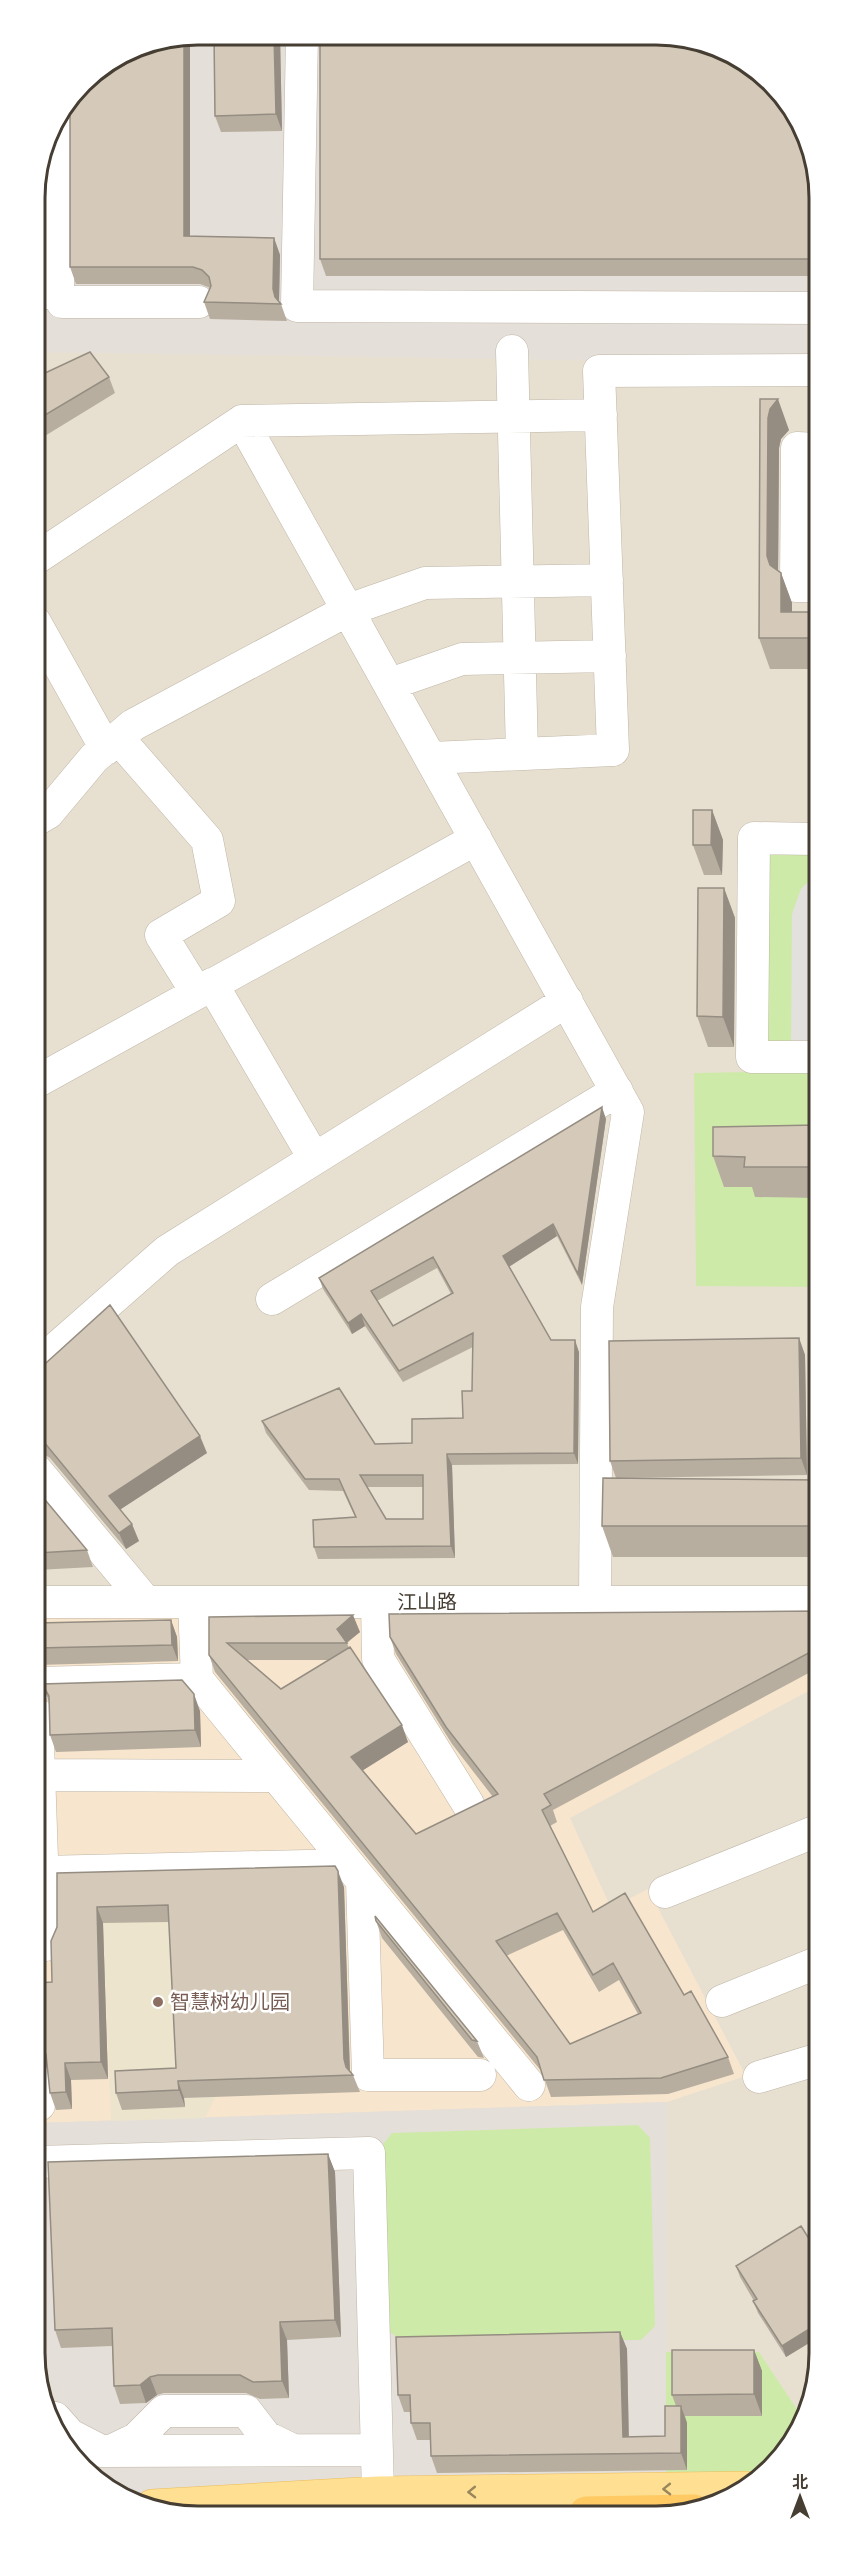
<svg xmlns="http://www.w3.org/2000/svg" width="854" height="2551" font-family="Roboto,'Noto Sans SC',sans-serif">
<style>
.residential{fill:#e7e0d1}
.commercial{fill:#f7e5cd}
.industrial{fill:#e5dfd9}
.education{fill:#ede4cd}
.green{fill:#ceeaa9}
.parking{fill:#e3e1dd}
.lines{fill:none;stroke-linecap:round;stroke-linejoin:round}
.minor-casing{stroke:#bfb6a6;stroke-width:33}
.major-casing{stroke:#ebbe5a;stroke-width:34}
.highway-casing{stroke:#e79f2a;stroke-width:34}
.minor{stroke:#fff;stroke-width:32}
.major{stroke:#ffdf91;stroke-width:33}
.highway{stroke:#ffc963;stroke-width:33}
.wall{fill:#b7ae9f;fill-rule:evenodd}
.shaded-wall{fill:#958d82}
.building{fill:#d5cab9;stroke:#958d82;stroke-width:1.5;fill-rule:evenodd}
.oneway{stroke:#99865d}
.education-dot{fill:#8d6e63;stroke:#fff;stroke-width:2}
.labels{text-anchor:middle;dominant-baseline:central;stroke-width:5;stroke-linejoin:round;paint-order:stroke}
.street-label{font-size:20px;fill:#463e33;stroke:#fff}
.education-label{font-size:20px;fill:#785e54;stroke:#fff;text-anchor:start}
.rim{fill:none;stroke:#463e33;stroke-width:3}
</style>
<rect width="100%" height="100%" fill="#f3eee4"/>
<path class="residential" d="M198,35L816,166L819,2364L807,2416L779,2461L738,2495L688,2513H166L82,2468L38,2385L35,187L136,47Z"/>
<path class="commercial" d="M37,1617L818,1621V1686L570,1818L611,1908L648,1889L746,2076L667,2102L37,2123Z"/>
<path class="industrial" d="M198,35L688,38L816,166L817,364L35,352V187L51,125L90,75L136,47Z
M667,2102L666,2480L138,2498L82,2468L38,2385L37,2123Z"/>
<path class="education" d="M210,1921L215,2097L205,2118L111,2121L103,1923Z"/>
<path class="green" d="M754,838L817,839L818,1057H752Z
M818,1071V1287L696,1286L694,1073Z
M638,2125L650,2138L655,2326L641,2340L403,2341L387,2330L381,2147L392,2133Z
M666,2352H759L804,2420L779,2461L759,2477L666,2480Z"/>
<path class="parking" d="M817,872L818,1057H791L792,914L801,889Z"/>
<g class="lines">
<g class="minor-casing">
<path id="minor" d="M302,35L297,306L817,308
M35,293H58V116
M58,293L62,302H199
M512,351L522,754
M242,421L601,415
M817,449L797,448L796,586H817
M35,559L242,421L628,1112L597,1307L595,1602
M35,622L106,749
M390,684L462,659L610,656
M118,738L207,840L219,901L161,935L197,993
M431,758L613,750L599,371L817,370
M36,820L48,813L94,758L133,725L348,610L425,583L607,580
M817,839L754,838L752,1057H818
M212,984L314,1158
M36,1082L476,839
M272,1299L617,1091
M36,1366L167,1251L567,1001
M36,1470L146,1602
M37,1602H818
M194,1602L197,1679
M377,1602L378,1659L468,1804
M37,1683L197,1679L529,2085
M37,1714L45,1945H37
M39,1775L276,1776
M42,1872L349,1865
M362,1881L368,2075H480
M665,1892L819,1830
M722,2001L819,1962
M759,2077L819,2059
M37,2081L39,2105
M37,2162L369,2153L378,2493
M55,2418L70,2435L101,2451L377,2450
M111,2451L136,2439L164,2411H246L266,2437L293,2450"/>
</g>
<g class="major-casing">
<path id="major" d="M152,2506L378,2493L746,2488"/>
</g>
<g class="highway-casing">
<path id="highway" d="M586,2513L694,2511"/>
</g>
<use href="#minor" class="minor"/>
<use href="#major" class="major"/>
<use href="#highway" class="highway"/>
</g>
<path class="wall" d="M214,35H280L282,131L221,132L215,116Z
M190,36V236L274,238L280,255L279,302L281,304L287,321L210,319L204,302L210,288L208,287L200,284H76L70,267Z
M816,166L817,276H326L320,259Z
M36,183L40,195V232H35V187Z
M35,374L109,377L115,393L35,442Z
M760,399L789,430L781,439L779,448L778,571L781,573L792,603V612L817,635V669H770L759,638Z
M817,481V551L810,533Z
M712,810L723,840L722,875H704L693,845Z
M724,888L735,918L734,1047H708L697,1016Z
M606,1119L582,1285L557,1236L509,1267L551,1340L579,1352L578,1464L452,1465L455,1558L318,1559L314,1547L355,1517L343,1491L309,1490L266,1433L262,1421L375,1444L412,1443L463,1418L472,1391L473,1347L403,1382L365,1326L352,1334L323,1289L319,1278ZM437,1268L451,1294L393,1326L377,1301ZM367,1487H423V1519H386Z
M818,1125V1198L755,1197L752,1187H724L713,1156Z
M799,1338L805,1355L807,1475L617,1478L818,1480V1557H613L602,1526L616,1478L610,1461Z
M36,1372L207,1453L120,1509L139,1541L126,1549L50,1458L42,1453H36Z
M36,1489L87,1550L93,1567L37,1570Z
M818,1611V1668L553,1810L557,1822L550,1826L593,1912L684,1995L728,2057L734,2074L668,2094L551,2097L542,2072L215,1672L209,1655V1617L360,1632L347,1643L349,1648L408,1742L363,1770L416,1834L493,1797L452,1744L396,1654L390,1637ZM247,1660H328L281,1689ZM563,1930L599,1992L619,1980L638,2014L570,2044L506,1956Z
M171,1620L177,1637L178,1661L37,1665V1623Z
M42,1684L200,1711L201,1747L56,1752L50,1735L49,1702Z
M57,1873L344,1887L350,2071L353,2075L360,2092L184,2098L185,2107L122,2110L116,2093L176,2068L169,1922L103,1923L108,2079L71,2080L72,2109L56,2110L50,2093L47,2067L45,2065L37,2063V1983L52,1982L57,1927Z
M376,1921L477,2041L484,2058L478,2057L382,1938Z
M328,2154L335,2172L341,2337L287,2340L289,2398L260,2399L246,2393H164L157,2395L146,2403L120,2404L114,2386L112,2346L61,2348L55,2330Z
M818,2253H819V2337L786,2357L758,2313L753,2301H754L740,2277L736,2266Z
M620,2332L627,2349L629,2437L665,2436L676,2406L672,2395L754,2350L762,2371V2416H685L687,2423V2470L437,2473L431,2456V2440H417L411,2423V2412H404L398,2395Z"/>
<path class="shaded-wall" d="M274,35H280L282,131L276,114Z
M190,36V253L184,236V37Z
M36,183L40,195V232L35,218V187Z
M274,238L280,255L279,304H277L273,289Z
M778,399L789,430L781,439L779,448L778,586L781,573L792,603V638L781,612L767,556L768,418L770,409Z
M809,612L817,635V661L809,638Z
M712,810L723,840L722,875L711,845Z
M724,888L735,918L734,1047L723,1017Z
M602,1107L606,1119L582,1285L578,1274Z
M811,1157L818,1174V1186L811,1167Z
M553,1224L557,1236L507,1268L503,1256Z
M361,1314L365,1326L352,1334L348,1323Z
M799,1338L805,1355L807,1475L801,1458Z
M575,1340L579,1352L578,1464L574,1453Z
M200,1436L207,1453L115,1513L109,1496Z
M447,1454L452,1465L455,1558L451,1546Z
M132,1524L139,1541L126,1549L119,1533Z
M353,1615L360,1632L346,1643L337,1629Z
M171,1620L177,1637L178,1661L172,1645Z
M194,1694L200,1711L201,1747L195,1730Z
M402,1725L408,1742L357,1774L351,1757Z
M338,1871L344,1887L350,2076L344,2059Z
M97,1907L103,1923L108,2079L101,2062Z
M65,2063L71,2080L72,2109L66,2092Z
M178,2081L184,2098L185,2107L179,2090Z
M328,2154L335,2172L341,2337L335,2320Z
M280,2322L287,2340L289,2398L282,2381Z
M819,2323V2337L786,2357L782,2346Z
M620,2332L627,2349L629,2454L623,2437Z
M754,2350L762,2371V2416L754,2394Z
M150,2377L157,2395L146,2403L140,2385Z
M681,2406L687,2423V2470L681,2453Z"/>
<path class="building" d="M214,35H274L276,114L215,116Z
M320,35L688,38L772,83L816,166L817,259H320Z
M184,37V236L274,238L273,289L275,297L281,304L204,302L211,286L209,277L202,270L193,267H70V101L90,75L136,47Z
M90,352L109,377L35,421V374H43Z
M760,399H778L770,409L768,418L767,556L770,565L781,573V612H809V638H759Z
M811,481H817V533H810Z
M693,810H712L711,845H693Z
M698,888H724L723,1017L697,1016Z
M602,1107L578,1274L553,1224L503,1256L551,1340H575L574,1453L447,1454L451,1546L314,1547L313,1520L356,1517L339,1479H305L262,1421L339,1388L375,1444L412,1443V1419L463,1418L462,1391H472L473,1333L399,1371L361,1314L348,1323L319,1278ZM433,1257L453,1293L393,1326L371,1291ZM360,1475H423V1519H386Z
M818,1125V1157H811V1167H744L745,1157L713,1156V1127Z
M110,1305L200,1436L109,1496L132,1524L119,1533L44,1442L36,1437V1372Z
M799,1338L801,1458L610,1461L609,1341Z
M603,1478L818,1480V1526H602Z
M36,1489L87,1550L37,1553Z
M818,1611V1648L544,1794L551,1805L542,1810L593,1912L625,1893L684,1995L691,1991L728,2057L661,2078L544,2080L537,2057L209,1655V1617L353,1615L337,1629L347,1643H227L281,1689L350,1647L402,1725L351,1757L416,1834L498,1794L446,1727L390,1637L389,1614ZM557,1913L593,1975L613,1963L641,2013L570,2044L496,1941Z
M171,1620L172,1645L37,1648V1623Z
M182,1680L194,1694L195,1730L50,1735L49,1696L42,1684Z
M335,1866L338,1871L344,2059L346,2067L353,2075L178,2081L179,2090L116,2093L115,2071L176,2068L168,1905L97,1907L101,2062L65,2063L66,2092L50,2093L46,2054L39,2048H37V1983L52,1982L51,1941L57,1927V1873Z
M375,1916L477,2041L472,2040L376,1921Z
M328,2154L335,2320L280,2322L282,2381L253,2382L240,2375H158L150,2377L140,2385L114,2386L112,2328L55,2330L48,2162Z
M801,2226L818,2253H819V2323L782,2346L753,2301L757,2299L736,2266Z
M620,2332L623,2437L665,2436V2406H681V2453L431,2456L430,2423H411L410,2395H398L396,2337Z
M672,2350H754V2394L672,2395Z"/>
<defs><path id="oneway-chevron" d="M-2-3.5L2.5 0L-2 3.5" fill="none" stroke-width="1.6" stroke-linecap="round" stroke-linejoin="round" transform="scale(1.5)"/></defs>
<g class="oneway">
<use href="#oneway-chevron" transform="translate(667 2489) rotate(179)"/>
<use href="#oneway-chevron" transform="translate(472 2492) rotate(179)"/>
</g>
<circle class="education-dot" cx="158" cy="2002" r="6"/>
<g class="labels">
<g class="street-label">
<text x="427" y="1602">江山路</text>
</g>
<g class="education-label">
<text x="170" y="2002">智慧树幼儿园</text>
</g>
</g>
<path d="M0 0H854V2551H0ZM198 45H656A153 153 0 0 1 809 198V2353A153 153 0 0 1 656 2506H198A153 153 0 0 1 45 2353V198A153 153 0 0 1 198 45Z" fill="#fff" fill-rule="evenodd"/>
<path class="rim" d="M198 45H656A153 153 0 0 1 809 198V2353A153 153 0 0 1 656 2506H198A153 153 0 0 1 45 2353V198A153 153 0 0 1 198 45Z"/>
<g transform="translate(800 2497)" stroke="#ffffff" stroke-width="4.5" paint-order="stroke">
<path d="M0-4.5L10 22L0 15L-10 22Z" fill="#463e33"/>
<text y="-9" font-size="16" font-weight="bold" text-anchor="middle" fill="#463e33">北</text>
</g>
</svg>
